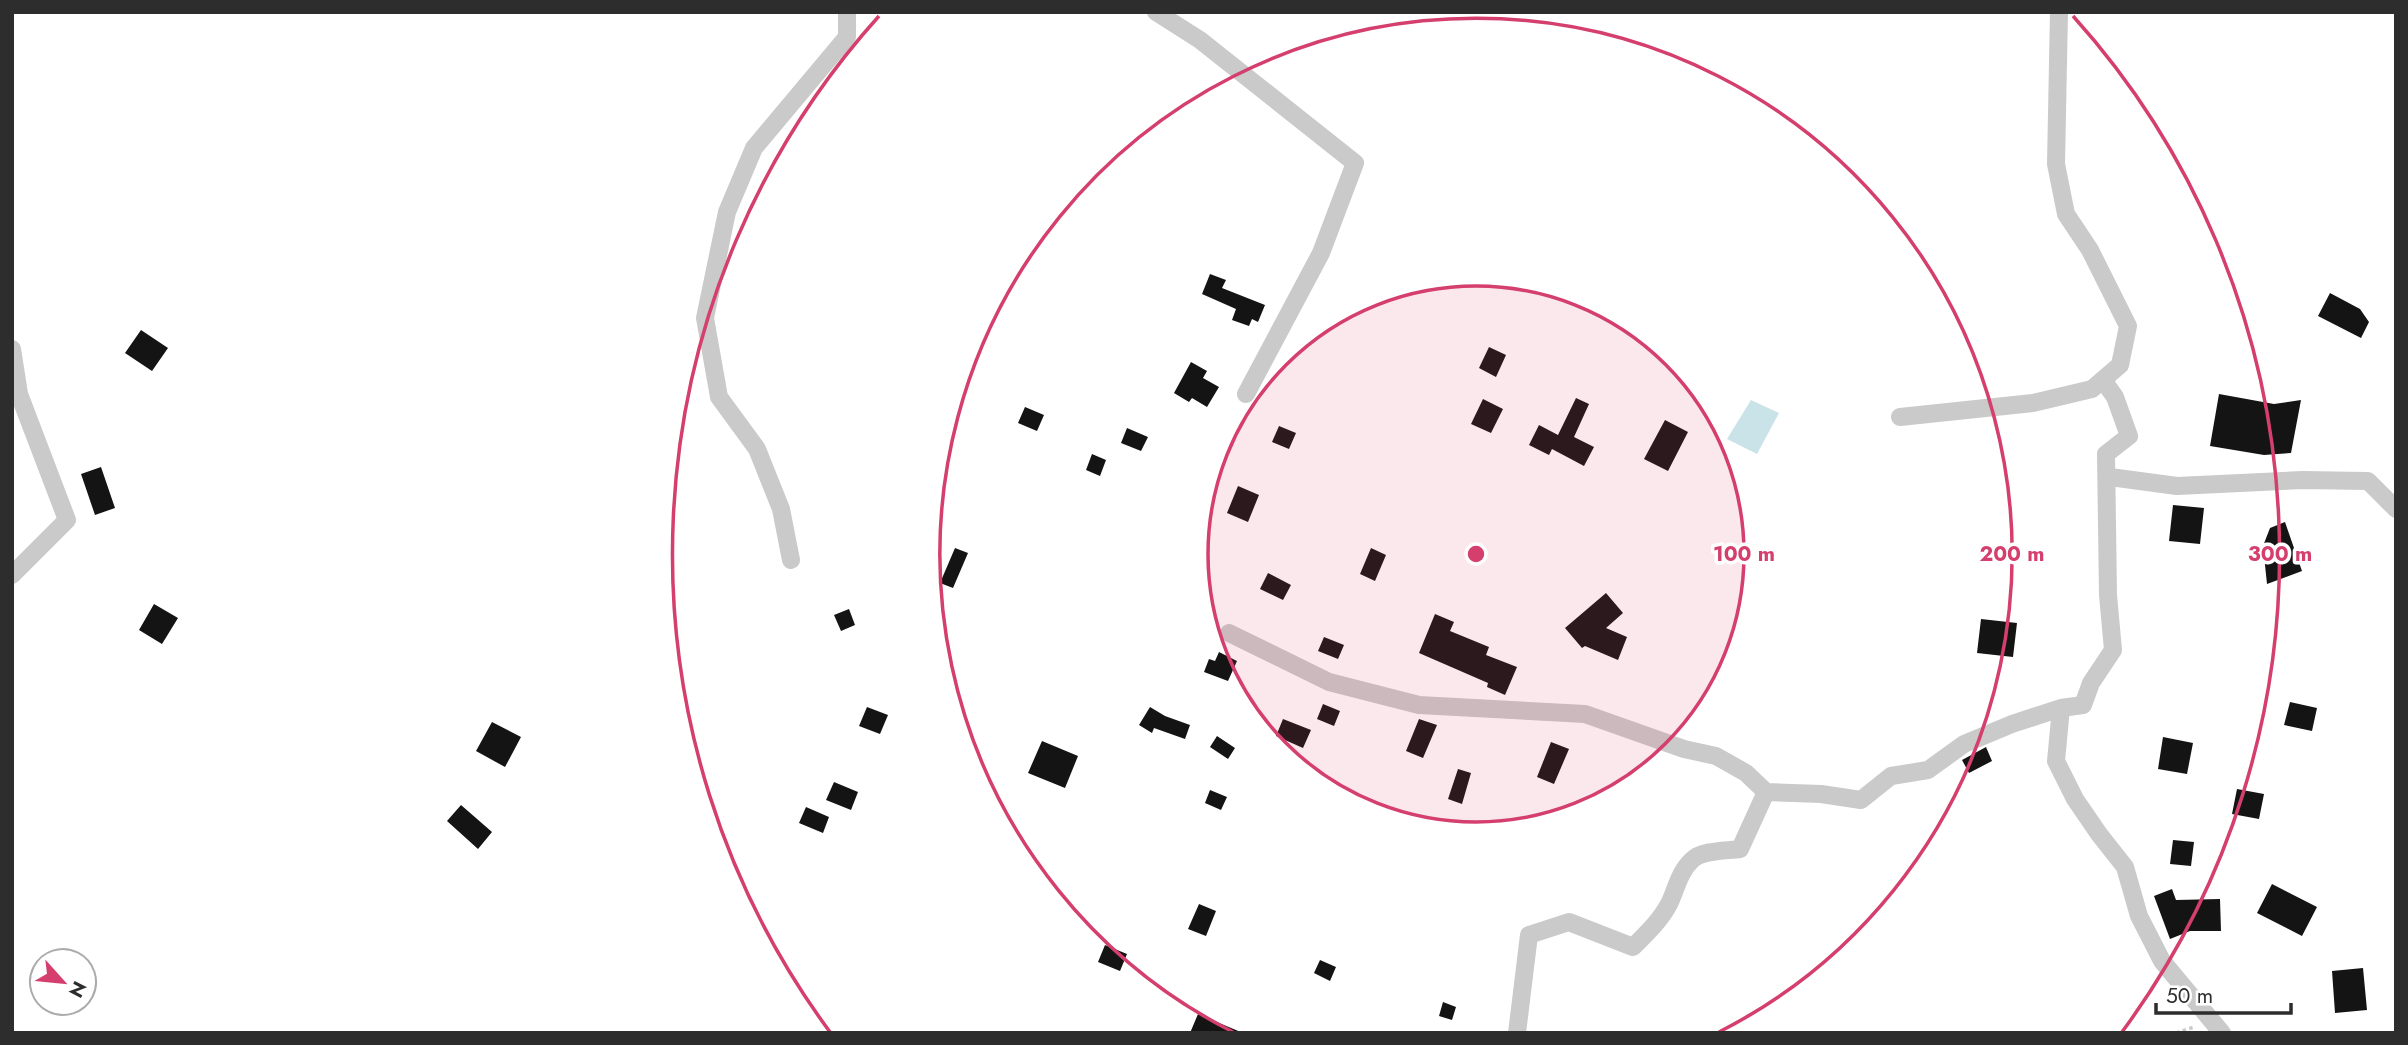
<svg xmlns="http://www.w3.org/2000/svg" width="2408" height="1045" font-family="Jost,sans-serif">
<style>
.water{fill:#cae3e8}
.building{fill:#141414}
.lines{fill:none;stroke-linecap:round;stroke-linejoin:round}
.path{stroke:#cacaca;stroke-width:3.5;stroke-dasharray:3.5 3.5;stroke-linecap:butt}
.minor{stroke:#cacaca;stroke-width:18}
.ring{fill:none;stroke:#d43f6d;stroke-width:3.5}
.centre{fill:#d43f6d;stroke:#fff;stroke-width:3.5}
.ring-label{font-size:21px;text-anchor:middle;font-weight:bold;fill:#d43f6d;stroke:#fff;stroke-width:7;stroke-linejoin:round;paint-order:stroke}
</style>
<rect width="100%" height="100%" fill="#fff"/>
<path class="water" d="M1751,400L1779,413L1757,454L1727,439Z"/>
<path class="building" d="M1210,274L1226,280L1222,288L1265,305L1258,322L1252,319L1249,326L1232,320L1236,309L1202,294Z
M2330,293L2360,309L2369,322L2361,338L2318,316Z
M141,330L168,348L152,371L125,353Z
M1489,347L1506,355L1496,377L1479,368Z
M1191,362L1207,371L1203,378L1219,387L1207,407L1192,398L1189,402L1174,393Z
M2219,394L2274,404L2301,400L2291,453L2264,455L2210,446Z
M1576,398L1589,404L1574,437L1594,447L1584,466L1552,449L1549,455L1529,445L1539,425L1558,435Z
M1483,399L1503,409L1491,433L1471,424Z
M1025,407L1044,415L1037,431L1018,423Z
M1665,420L1688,432L1668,471L1644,459Z
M1279,426L1296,433L1289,449L1272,442Z
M1127,428L1148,437L1141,451L1121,443Z
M1092,454L1106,460L1100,476L1086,470Z
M101,467L115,508L95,515L81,474Z
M1238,486L1259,495L1248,522L1227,513Z
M2173,505L2204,508L2200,544L2169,541Z
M2285,522L2302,571L2267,584L2263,546L2270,528Z
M955,548L968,553L953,588L940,583Z
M1371,548L1386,555L1375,581L1360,574Z
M1268,573L1291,585L1283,600L1260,589Z
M1606,593L1623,613L1606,628L1627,637L1618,660L1585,646L1582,648L1565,628Z
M154,604L178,618L162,644L139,630Z
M849,609L855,625L841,631L834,615Z
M1435,614L1454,622L1450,631L1489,647L1486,655L1517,667L1505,695L1487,687L1488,683L1419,653Z
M1981,619L2017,623L2013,657L1977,653Z
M1324,637L1344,645L1338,659L1318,651Z
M1219,652L1237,661L1228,681L1204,672L1209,659L1215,661Z
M2290,702L2317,708L2312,731L2284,725Z
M1323,704L1340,711L1334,726L1317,719Z
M867,707L888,715L880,734L859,726Z
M1150,707L1165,716L1190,725L1185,739L1154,728L1152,733L1139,725Z
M1283,719L1311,730L1303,748L1276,736Z
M1419,719L1437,725L1423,758L1406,751Z
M492,722L521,737L505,767L476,751Z
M1217,736L1235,748L1228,759L1210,747Z
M2163,737L2193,743L2187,774L2158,769Z
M1042,741L1078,756L1065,788L1028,773Z
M1551,742L1569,749L1554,784L1537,777Z
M1986,747L1992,761L1969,773L1962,760Z
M1458,769L1471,773L1462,804L1448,799Z
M834,782L858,792L851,810L826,800Z
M2237,789L2264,794L2259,819L2232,814Z
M1210,790L1227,797L1221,810L1205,803Z
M461,805L492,832L478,849L447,821Z
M806,807L829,817L823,833L799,823Z
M2173,840L2194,842L2191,866L2170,864Z
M2272,884L2317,907L2302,936L2257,913Z
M2172,889L2176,900L2220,899L2221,931H2190L2170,939L2154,896Z
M1199,904L1216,911L1206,936L1188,929Z
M1105,945L1127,954L1120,971L1098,962Z
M1320,960L1336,967L1330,981L1314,973Z
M2363,968L2367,1010L2335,1013L2332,971Z
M1443,1002L1456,1007L1452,1020L1439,1016Z
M1198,1014L1243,1033H1190Z"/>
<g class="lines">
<path class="path" d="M2176,1033L2194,1027"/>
<path class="minor" d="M1156,12L1200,40L1355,163L1321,253L1246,394
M12,349L19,394L67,520L12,575
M1900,417L2033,403L2092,389L2120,365L2128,326L2090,250L2066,214L2056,164L2059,12
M2110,477L2177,486L2302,480L2368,481L2396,509
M791,560L781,509L757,449L719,397L705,318L727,212L754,148L847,37V12
M1229,633L1329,682L1419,705L1585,714L1684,749L1716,756L1746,773L1766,792L1821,794L1861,800L1891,776L1928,770L1964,744L2012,724L2061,708L2083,705L2091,683L2113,650L2108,595L2106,454L2129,436L2115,397L2103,380
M2061,708L2056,761L2075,799L2099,834L2125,867L2139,916L2162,961L2222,1033
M1517,1033L1529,935L1569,922L1633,947C1646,934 1660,921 1669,904C1676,890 1679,872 1692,860C1702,850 1726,851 1740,849L1766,792"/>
</g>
<circle cx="1476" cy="554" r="268" fill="#d43f6d" fill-opacity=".12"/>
<g class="ring">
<circle cx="1476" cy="554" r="268"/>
<path d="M1233 1032A536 536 0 1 1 1719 1032"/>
<path d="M830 1032A804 804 0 0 1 879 16M2073 16A804 804 0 0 1 2122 1032"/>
</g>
<circle cx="1476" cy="554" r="10" class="centre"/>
<g class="ring-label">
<text x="1744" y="561">100 m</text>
<text x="2012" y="561">200 m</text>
<text x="2280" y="561">300 m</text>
</g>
<rect width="2408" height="1045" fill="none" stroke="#2d2d2d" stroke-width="28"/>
<g transform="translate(63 982) rotate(117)"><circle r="33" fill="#ffffff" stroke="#ababab" stroke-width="2"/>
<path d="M0-5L12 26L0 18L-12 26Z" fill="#d43f6d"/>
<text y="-10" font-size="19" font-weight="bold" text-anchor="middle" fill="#2d2d2d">N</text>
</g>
<path d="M2156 1003v10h135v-10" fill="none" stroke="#2d2d2d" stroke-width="3.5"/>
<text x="2166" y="1003" font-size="21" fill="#2d2d2d" stroke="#ffffff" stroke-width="5" paint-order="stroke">50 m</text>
</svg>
